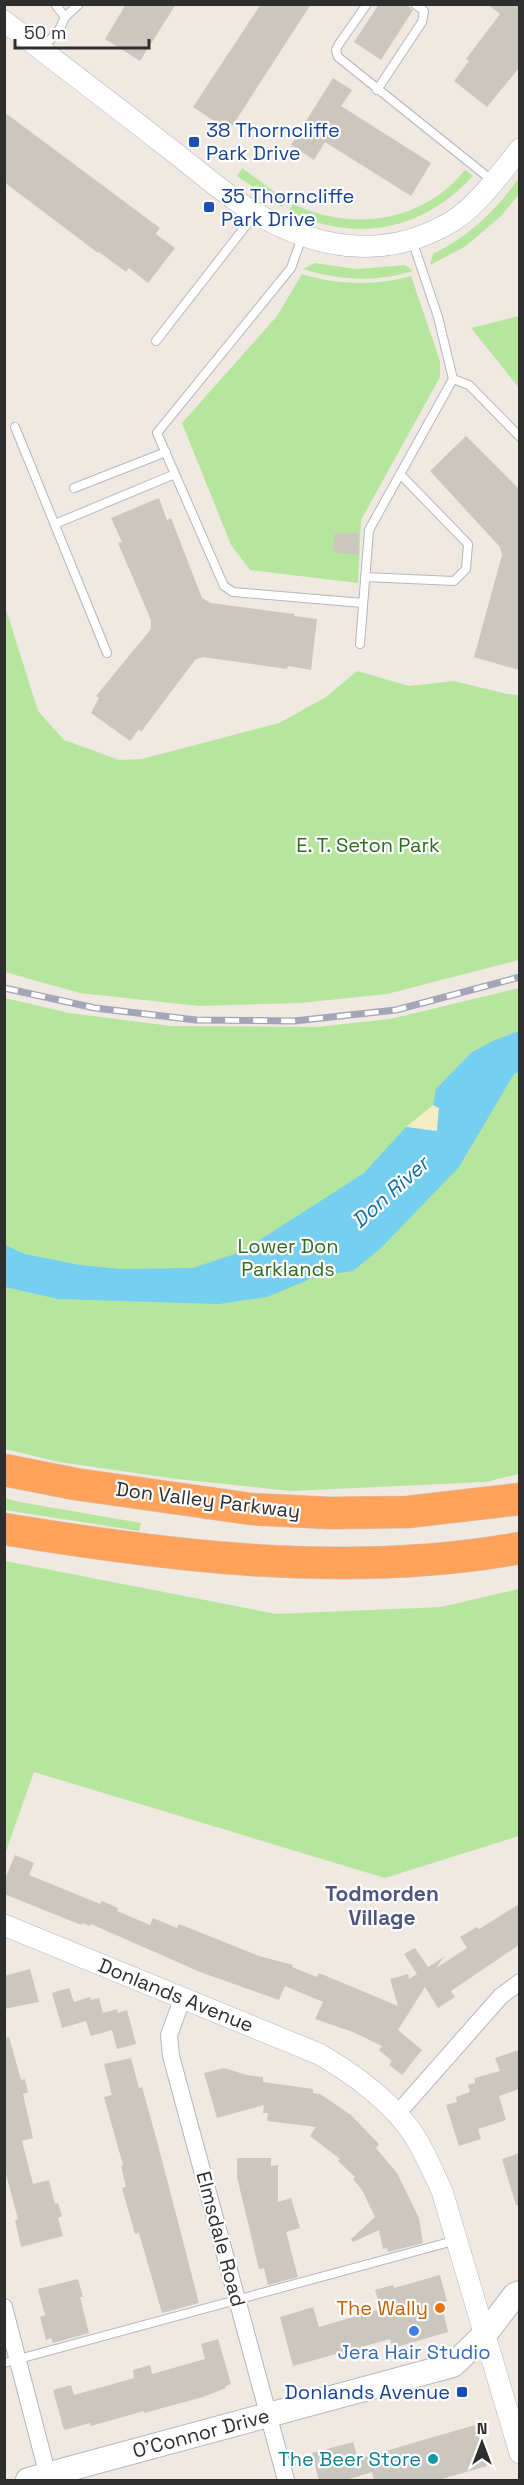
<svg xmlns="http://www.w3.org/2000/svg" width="524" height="2485" font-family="'Space Grotesk',sans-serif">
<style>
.green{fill:#b6e59e}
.sand{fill:#f3ecc5}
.water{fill:#75cff0}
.building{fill:#cbc7bf}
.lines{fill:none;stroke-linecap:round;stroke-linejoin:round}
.service-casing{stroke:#b4b7c1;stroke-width:10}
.minor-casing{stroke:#b4b7c1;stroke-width:18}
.tertiary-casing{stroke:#b4b7c1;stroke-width:22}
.secondary-casing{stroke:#b4b7c1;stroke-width:26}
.motorway-casing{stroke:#c9c9c9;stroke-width:33}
.service{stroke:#fff;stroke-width:8}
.minor{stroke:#fff;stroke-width:16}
.tertiary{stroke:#fff;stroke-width:21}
.secondary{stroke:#fff;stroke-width:24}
.motorway{stroke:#ffa35c;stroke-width:32}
.rail-casing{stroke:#a3a6b8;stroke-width:7}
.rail{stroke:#fff;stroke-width:4.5;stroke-dasharray:14;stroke-linecap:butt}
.transit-dot{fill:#1a4fb4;stroke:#fff;stroke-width:2}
.food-dot{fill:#e8710a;stroke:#fff;stroke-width:2}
.shop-dot{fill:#3f7fe0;stroke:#fff;stroke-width:2}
.culture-dot{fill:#0f9aa8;stroke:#fff;stroke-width:2}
.labels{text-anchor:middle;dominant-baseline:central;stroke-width:4.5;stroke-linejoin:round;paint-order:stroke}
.transit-label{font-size:20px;fill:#164399;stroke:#fff;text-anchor:start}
.park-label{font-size:20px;fill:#2c6e1b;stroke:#fff}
.street-label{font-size:20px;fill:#2e2e2e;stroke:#fff}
.food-label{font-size:20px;fill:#c56008;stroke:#fff;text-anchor:end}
.shop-label{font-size:20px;fill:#366cbe;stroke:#fff}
.culture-label{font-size:20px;fill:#0d838f;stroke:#fff;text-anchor:end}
.water-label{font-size:21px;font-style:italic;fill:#0d6fa3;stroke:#fff}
.neighbourhood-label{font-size:21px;font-weight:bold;fill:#4d5680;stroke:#fff}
</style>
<rect width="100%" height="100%" fill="#efe9e1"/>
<path class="green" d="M242,168L287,201L282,207L237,176Z
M465,170L473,176C422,231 356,244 288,211L293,204C352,232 422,223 465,170Z
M519,178V194L502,215L466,246L430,265L433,254C470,236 496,210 519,178Z
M315,263L357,269L405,265L413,271C378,282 339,281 303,269Z
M302,274C338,285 375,286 411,276L440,361V377L361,520L358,583L250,570L231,545L182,423L277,316Z
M519,316H520L519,388L471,328Z
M5,606L38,711L64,740L119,760L142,759L279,723L326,697L357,671L409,686L454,681L507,694L519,695V960L387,994L300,1003L199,1006L80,993L5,972Z
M519,988V1474L485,1482L291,1491L177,1479L59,1462L5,1449V998L69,1013L171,1026L317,1027L390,1019Z
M5,1498L20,1502L141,1523L139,1531L5,1510Z
M5,1561L276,1614L441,1607L519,1589V1836L385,1878L34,1772L5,1854Z"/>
<path class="sand" d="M433,1105L439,1108L437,1132L406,1127Z"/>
<path class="water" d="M519,1031V1072L514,1074L459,1167L381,1248L353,1271L317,1276L267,1297L219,1304L58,1299L5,1287V1245L25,1254L80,1265L121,1269L193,1268L241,1252L364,1173L406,1127L437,1131L439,1108L433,1105L436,1089L472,1052L493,1041Z"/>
<path class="building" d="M126,4H176L140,61L105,39Z
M261,4H311L229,131L193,107Z
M379,4H405L413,10L381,60L354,42Z
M487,4H519V68L487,107L454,81L469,61L466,59L500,14Z
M333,78L352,90L341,106L431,163L411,196L325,142L314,160L291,145Z
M4,112L160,228L156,234L175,248L148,283L129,268L126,272L99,252L98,253L4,182Z
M466,436L519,489V670L474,657L502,555L500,547L430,471Z
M159,498L167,520L171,518L202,598L211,603L294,614V616L317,619L311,670L288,666L287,669L202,657L195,660L141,732L139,729L130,741L91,713L99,698L96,696L151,629V620L118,543L122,542L111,518Z
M335,533H358L359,555L333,552Z
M15,1855L34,1863L29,1875L100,1904L102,1901L118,1908L117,1911L150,1925L153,1918L177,1928L179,1924L259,1956L293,1965L292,1967L317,1977L319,1973L398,2006L390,1979L408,1974L409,1979L417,1974L404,1954L415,1948L428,1967L444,1957L436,1968L467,1948L460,1937L477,1927L479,1929L519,1904V1945L451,1991L455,1997L438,2008L425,1987L398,2030L422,2050L402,2075L389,2065L392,2061L379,2050L382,2046L353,2032L315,2019L323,2002L285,1986L279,2000L200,1972L91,1924L90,1926L82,1923L81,1925L4,1894V1881Z
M30,1969L39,2002L4,2009V1976Z
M69,1988L74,2002L90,1997L91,2000L99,1998L103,2013L117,2009L118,2013L127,2010L136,2044L117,2049L112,2030L91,2036L86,2021L62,2028L52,1993Z
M9,2037L21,2080L25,2079L28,2092L23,2094L33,2138L22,2141L33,2184L49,2180L55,2204L58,2203L62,2216L58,2218L63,2236L21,2247L15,2220L18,2219L4,2167V2038Z
M519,2050V2089L499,2096L506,2120L478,2129L481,2139L459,2146L446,2105L457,2102L456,2097L470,2092L468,2085L475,2083V2078L500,2071L495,2058Z
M131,2058L139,2088L142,2087L157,2141L199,2303L162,2313L139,2233L135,2234L122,2188L126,2187L121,2166L123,2165L104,2097L112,2095L104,2064Z
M224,2068L247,2075L263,2077V2082L313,2089V2093L320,2094L351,2115L379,2144L376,2148L397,2173L419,2218L423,2243L388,2252L387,2248L383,2249L379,2230L353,2242L351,2239L375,2217L362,2190L353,2179L355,2177L338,2161L340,2159L310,2136L316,2127L267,2121L268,2113H263L264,2105L217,2118L204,2073Z
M519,2153V2205H516L502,2159Z
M237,2158H271V2166L278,2165V2202L291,2198L300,2228L286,2232L298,2277L268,2285L264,2268L259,2269L237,2177Z
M440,2275L447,2301L441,2303L448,2332L393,2348L390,2339L293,2366L280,2317L313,2307L319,2327L381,2309L375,2290L393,2285L394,2288Z
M78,2279L83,2297H80L89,2333L53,2343L51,2338L46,2340L40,2317L45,2315L38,2289Z
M218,2339L231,2384L225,2386L226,2388L203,2397L144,2413V2411L91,2426L90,2423L65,2430L63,2427L53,2390L71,2385L74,2395L134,2378L133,2370L150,2365L152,2374L205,2359L201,2344Z
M475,2425L487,2466L435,2481H374L372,2472L343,2481H319L312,2453L353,2442L358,2459Z"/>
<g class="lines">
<g class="service-casing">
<path id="service" d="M367,4L339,44L336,50L338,57L494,182
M65,17L79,4
M42,50L60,28L65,17L55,4
M377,90L422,22L424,11L415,4
M302,237L291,268L157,433L224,586L233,592L363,603
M156,341L255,214
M453,379L469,385L520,437
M15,427L107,653
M74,488L166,452
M55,524L175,474
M365,577L454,581L466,569L468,544L400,474
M360,644L369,530L453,379L438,317L412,240
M4,2363L457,2240"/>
</g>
<g class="minor-casing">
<path id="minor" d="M183,1997L169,2035L171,2056L286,2480
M397,2114L501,1996L520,1982
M4,2307L49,2480"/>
</g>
<g class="tertiary-casing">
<path id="tertiary" d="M4,21C60,64 115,106 170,149C196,169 222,192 250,210C314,249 383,262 451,222C475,208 503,171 520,149
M4,1925L319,2054C352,2073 386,2098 409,2128C423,2147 432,2170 442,2191L520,2453"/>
</g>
<g class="secondary-casing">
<path id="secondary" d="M28,2480L453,2365L485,2334L515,2295L520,2293"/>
</g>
<g class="motorway-casing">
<path id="motorway" d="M4,1470L75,1484L251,1509L330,1513L408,1512L520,1499
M4,1529C174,1557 349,1579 520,1548"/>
</g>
<use href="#service" class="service"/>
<use href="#minor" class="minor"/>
<use href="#tertiary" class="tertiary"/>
<use href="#secondary" class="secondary"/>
<use href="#motorway" class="motorway"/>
<g class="rail-casing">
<path id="rail" d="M4,988L95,1008L196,1020L294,1021L396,1010L520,977"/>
</g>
<use href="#rail" class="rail"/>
</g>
<g class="transit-dot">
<rect x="188" y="136" width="12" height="12" rx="3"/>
<rect x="203" y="201" width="12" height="12" rx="3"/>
<rect x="456" y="2386" width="12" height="12" rx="3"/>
</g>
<circle class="food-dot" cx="440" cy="2308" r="6"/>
<circle class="shop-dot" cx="414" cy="2331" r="6"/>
<circle class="culture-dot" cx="433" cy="2459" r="6"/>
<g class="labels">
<g class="transit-label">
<text x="206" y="130">38 Thorncliffe<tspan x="206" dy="23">Park Drive</tspan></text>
<text x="221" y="196">35 Thorncliffe<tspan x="221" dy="23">Park Drive</tspan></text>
<text x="450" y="2392" text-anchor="end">Donlands Avenue</text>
</g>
<g class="park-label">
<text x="368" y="845">E. T. Seton Park</text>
<text x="288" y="1246">Lower Don<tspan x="288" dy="23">Parklands</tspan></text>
</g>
<g class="street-label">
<text transform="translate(208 1500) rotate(7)">Don Valley Parkway</text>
<text transform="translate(176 1995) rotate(22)">Donlands Avenue</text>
<text transform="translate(221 2239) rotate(75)">Elmsdale Road</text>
<text transform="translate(201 2433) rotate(-15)">O'Connor Drive</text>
</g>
<g class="food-label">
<text x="428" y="2308">The Wally</text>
</g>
<g class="shop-label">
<text x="414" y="2352">Jera Hair Studio</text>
</g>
<g class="culture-label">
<text x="421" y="2459">The Beer Store</text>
</g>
<g class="water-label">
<text transform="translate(390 1192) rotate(-42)">Don River</text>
</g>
<g class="neighbourhood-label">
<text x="382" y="1893">Todmorden<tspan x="382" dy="24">Village</tspan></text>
</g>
</g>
<rect width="524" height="2485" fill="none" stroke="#2e2e2e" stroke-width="12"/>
<g transform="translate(482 2443)" stroke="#ffffff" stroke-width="4.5" paint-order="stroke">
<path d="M0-4.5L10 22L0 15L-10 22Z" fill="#2e2e2e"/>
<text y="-9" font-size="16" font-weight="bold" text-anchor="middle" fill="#2e2e2e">N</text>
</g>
<path d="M15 39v9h134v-9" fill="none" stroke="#2e2e2e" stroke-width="3"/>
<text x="24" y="39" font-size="18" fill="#2e2e2e" stroke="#ffffff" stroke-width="4.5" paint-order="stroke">50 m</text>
</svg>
